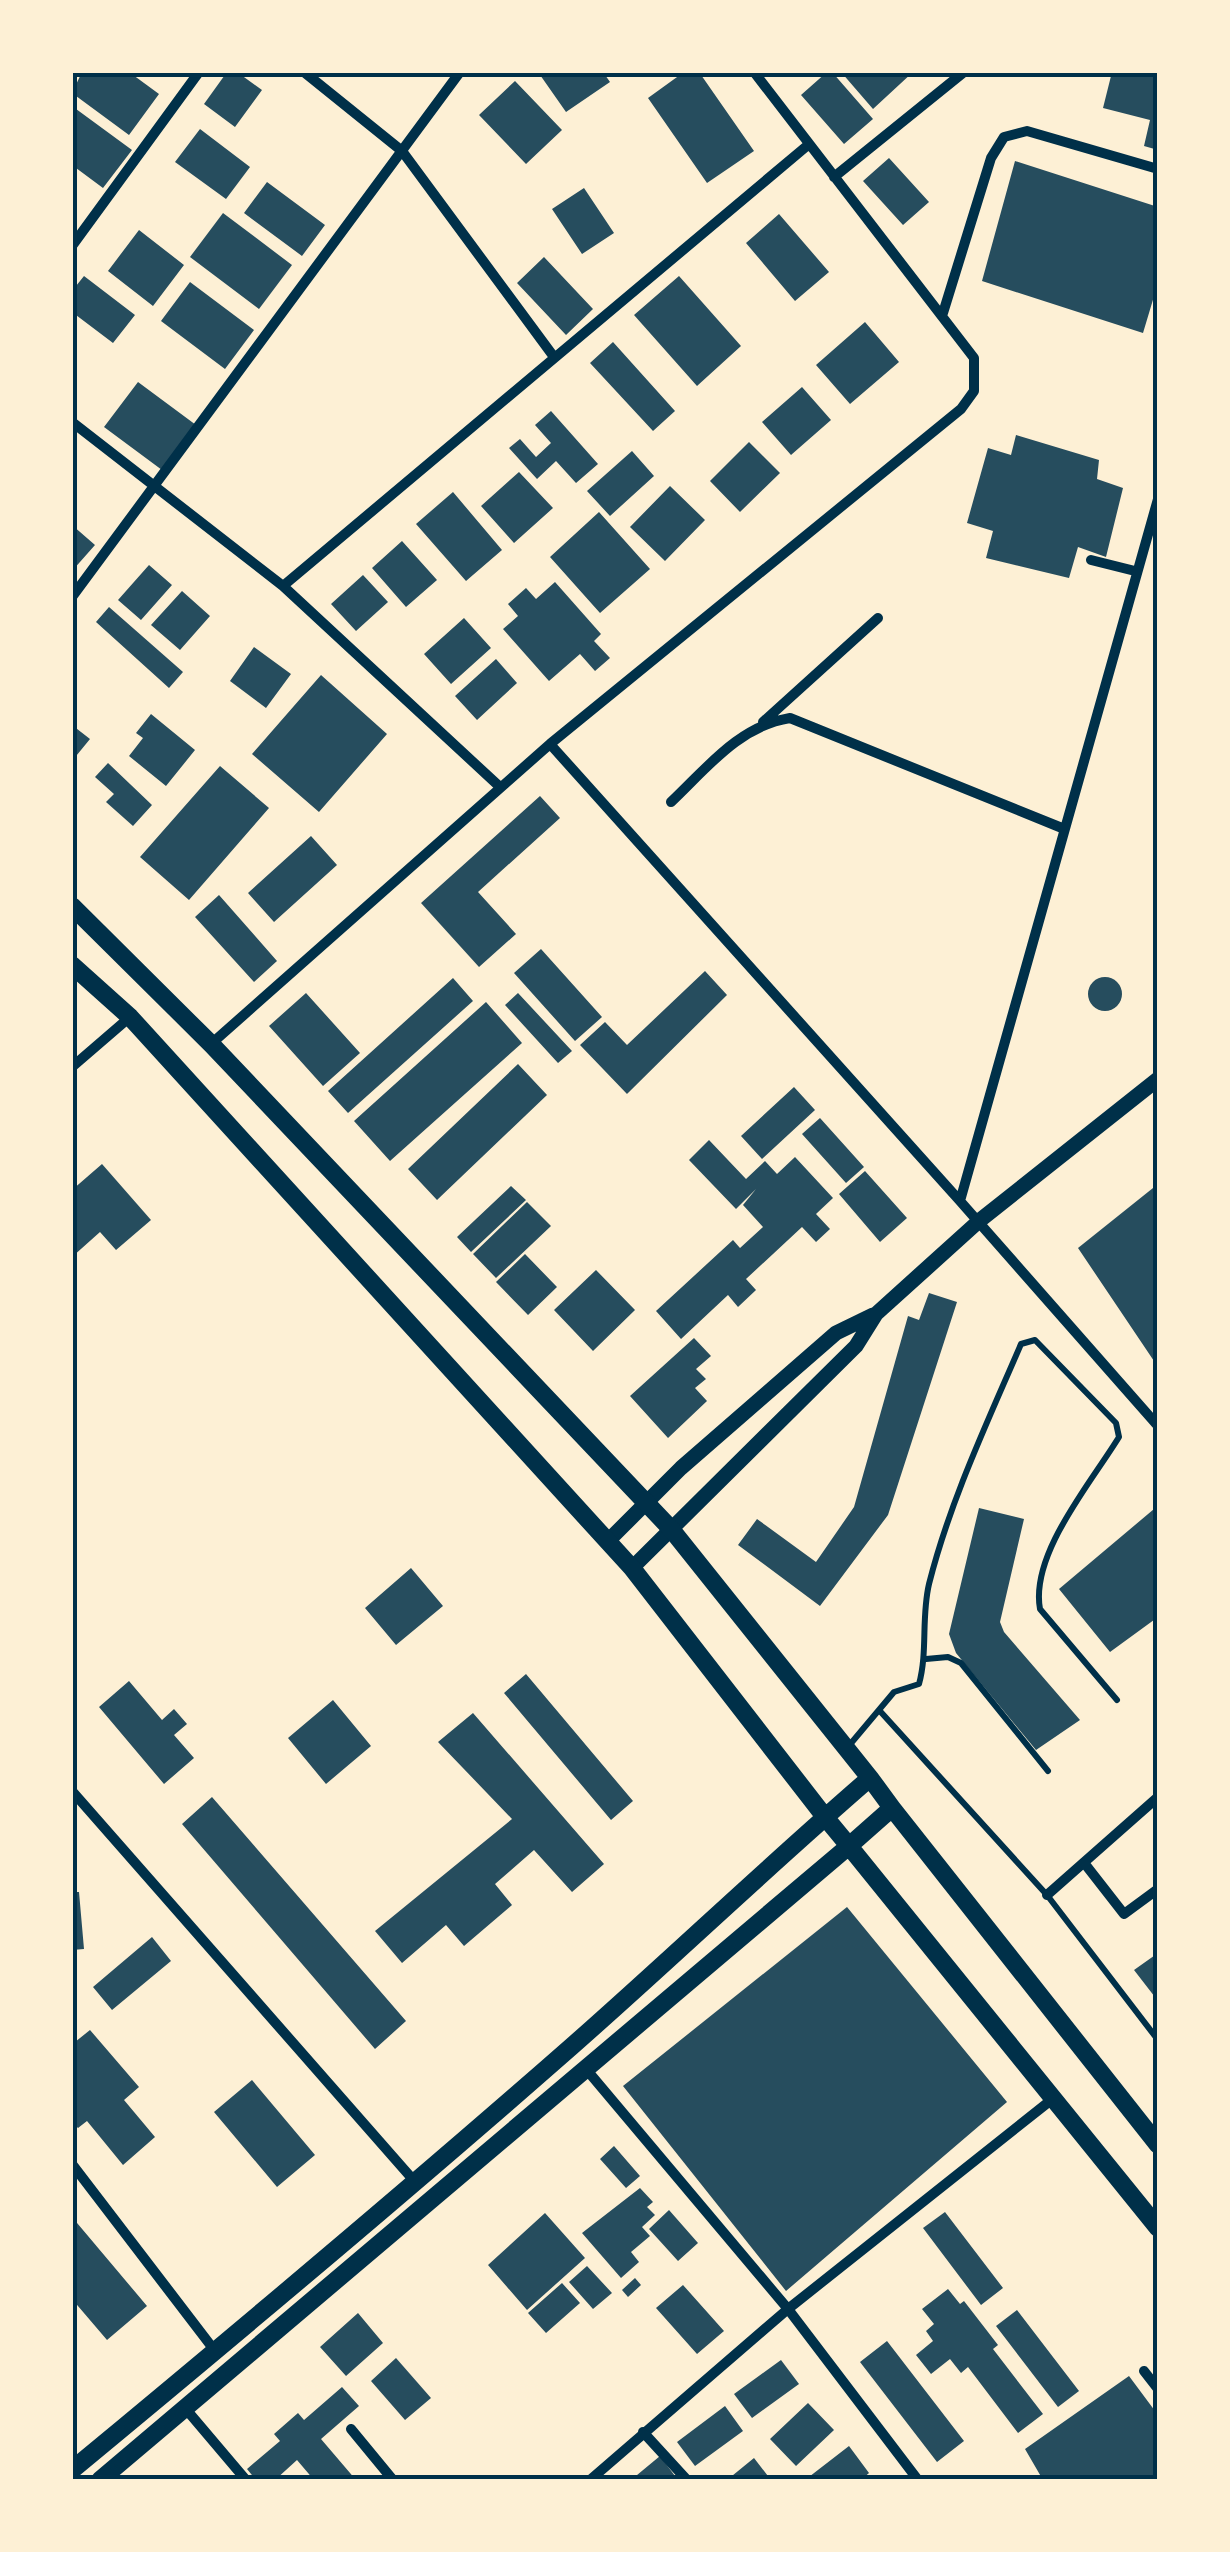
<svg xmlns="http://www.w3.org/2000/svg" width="1230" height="2552" font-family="Mulish,sans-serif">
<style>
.building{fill:#264d5e}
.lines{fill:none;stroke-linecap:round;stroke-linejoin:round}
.service{stroke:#003049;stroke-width:6}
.minor{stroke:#003049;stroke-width:10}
.tertiary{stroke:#003049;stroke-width:15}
.secondary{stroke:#003049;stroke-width:18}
.neatline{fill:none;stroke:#003049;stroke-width:4}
</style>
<rect width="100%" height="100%" fill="#fdf0d5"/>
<path class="building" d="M82,72H129L159,94L129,135L72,93Z
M227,72H237L262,90L235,127L204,104Z
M538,72H603L610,82L566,112Z
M684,72H699L754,151L707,183L648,98Z
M827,72H832L873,119L844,144L801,95Z
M841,72H913L873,109Z
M1112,72H1158V150L1144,146L1150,120L1103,108Z
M515,81L562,130L526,164L479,115Z
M72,106L132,150L103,188L72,165Z
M200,129L250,167L226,199L175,162Z
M889,158L929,202L903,225L863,181Z
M1015,161L1158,207V283L1143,333L982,281Z
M267,182L325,225L302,256L244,213Z
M584,188L614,233L582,254L552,209Z
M223,213L292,265L259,309L190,257Z
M779,214L829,272L795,301L746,243Z
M139,230L184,265L153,306L108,271Z
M544,257L593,309L566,335L517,283Z
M84,276L135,315L113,343L72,312V291Z
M679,276L741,346L697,386L634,315Z
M190,282L254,330L225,369L161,321Z
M865,322L899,362L850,404L816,365Z
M613,342L675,411L653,431L590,363Z
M138,382L196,425L162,470L104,427Z
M802,387L831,420L791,455L762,422Z
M551,411L598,464L576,483L556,461L537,479L509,448L520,439L536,457L551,443L535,425Z
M1016,435L1099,460L1097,479L1123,488L1106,557L1078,547L1069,578L986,558L993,531L967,523L988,448L1011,455Z
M749,442L780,473L740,512L710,481Z
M632,451L654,476L610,516L587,491Z
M519,472L553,508L514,543L481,506Z
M670,486L705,520L665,561L630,527Z
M453,492L502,550L466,581L416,524Z
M599,512L650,569L600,613L550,557Z
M72,525L95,545L72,571Z
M402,541L437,580L406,607L372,568Z
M149,565L172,585L141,620L118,600Z
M363,575L388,602L356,631L331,604Z
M555,582L601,634L594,641L610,658L595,671L580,654L549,681L503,629L518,616L508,604L526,588L536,599Z
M182,591L210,616L180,650L151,625Z
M109,607L183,672L169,688L96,622Z
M464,618L491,648L451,684L424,654Z
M254,647L291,674L266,708L230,681Z
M496,659L517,683L477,720L455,696Z
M321,675L387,734L319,812L252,754Z
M151,714L195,750L166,786L129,756L143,738L136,733Z
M72,725L90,739L72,761Z
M108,763L152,805L133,826L106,802L114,794L95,777Z
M220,766L269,808L189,900L140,857Z
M540,796L560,818L478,892L516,934L479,967L421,903Z
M311,836L337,865L274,922L248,893Z
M219,895L277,961L254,982L195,917Z
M541,949L602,1017L575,1041L514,973Z
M705,971L727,995L627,1094L580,1045L605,1022L627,1045Z
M1088 994a17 17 0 1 1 34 0a17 17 0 1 1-34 0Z
M453,978L473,1001L348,1113L328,1091Z
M306,993L360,1053L323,1086L269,1026Z
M518,993L572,1051L558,1063L505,1005Z
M486,1002L522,1043L390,1161L354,1121Z
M518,1064L547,1095L437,1200L408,1169Z
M794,1087L815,1110L762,1159L741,1136Z
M820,1118L864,1167L846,1183L802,1134Z
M709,1140L746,1179L765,1161L777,1174L795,1157L833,1198L816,1214L830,1229L816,1242L802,1227L746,1279L756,1290L738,1307L728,1295L681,1339L656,1311L733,1240L740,1248L763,1227L743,1205L756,1189L736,1209L689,1160Z
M102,1164L151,1220L116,1250L100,1232L72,1257V1190Z
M865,1171L907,1218L880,1242L839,1194Z
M1158,1184V1367L1078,1248Z
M511,1186L526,1200L471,1252L457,1237Z
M527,1202L551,1226L496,1278L473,1254Z
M525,1254L557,1287L528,1315L496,1282Z
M596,1270L635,1310L593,1351L554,1310Z
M929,1293L957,1302L888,1515L820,1606L738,1545L757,1519L816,1562L854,1507L908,1316L919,1320Z
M694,1338L711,1356L696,1369L706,1379L695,1388L707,1401L668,1438L630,1396Z
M979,1508L1024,1519L1000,1622L1004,1632L1080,1720L1036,1750L956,1653L949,1634Z
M1154,1509L1158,1617L1110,1652L1059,1589Z
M411,1568L443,1606L396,1645L365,1608Z
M526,1674L633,1801L611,1820L504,1693Z
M129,1681L162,1720L174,1709L187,1724L174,1735L194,1758L164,1784L99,1707Z
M333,1700L371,1746L326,1784L288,1738Z
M473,1713L604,1864L572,1892L534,1850L495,1884L512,1905L464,1946L446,1925L402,1963L375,1931L512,1819L438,1742Z
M212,1797L406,2021L375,2049L182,1824Z
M72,1892H79L84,1949L72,1950Z
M847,1907L1007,2102L786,2291L623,2086Z
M152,1937L171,1961L112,2010L93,1987Z
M1158,1953V2001L1134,1970Z
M90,2030L139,2087L124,2100L155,2137L123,2165L87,2121L78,2128L72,2122V2039L75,2042Z
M252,2080L315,2155L277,2187L214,2112Z
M614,2146L640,2176L626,2188L600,2159Z
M640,2188L653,2202L647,2207L655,2215L642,2227L650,2236L631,2252L639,2262L621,2278L582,2233Z
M669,2210L698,2243L678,2261L649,2229Z
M945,2212L1003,2288L981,2305L923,2228Z
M545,2213L585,2258L527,2310L488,2265Z
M72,2217L147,2306L107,2340L72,2299Z
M587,2266L612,2293L593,2309L569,2282Z
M635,2278L641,2285L628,2297L622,2290Z
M562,2283L580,2303L546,2333L528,2313Z
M683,2285L724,2331L697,2354L656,2308Z
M948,2289L960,2304L964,2301L998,2345L993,2349L1043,2414L1018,2433L968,2367L961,2373L950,2359L931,2374L916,2355L933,2341L926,2331L934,2324L922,2309Z
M1017,2310L1079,2391L1058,2407L996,2326Z
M358,2313L383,2343L346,2376L320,2347Z
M887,2341L964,2441L937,2462L860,2362Z
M396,2358L431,2398L405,2420L371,2381Z
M781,2360L799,2384L752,2418L734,2394Z
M1129,2376L1158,2415V2480H1043L1025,2449Z
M342,2387L359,2406L321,2439L356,2480H314L297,2460L275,2480H256L247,2469L280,2441L274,2434L298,2413L304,2420Z
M808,2403L834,2430L796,2466L770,2439Z
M725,2406L743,2431L695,2466L677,2442Z
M849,2446L869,2473L861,2480H805Z
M660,2456L678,2480H631Z
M754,2458L771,2480H727Z"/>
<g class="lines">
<path class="service" d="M926,1659L948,1657L961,1663L1048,1771
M879,1710L1047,1895L1158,2040
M847,1748L894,1692L919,1684C928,1651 921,1618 929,1584C950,1501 987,1423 1021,1344L1035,1340L1116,1423L1119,1437C1091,1483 1030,1554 1040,1609L1117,1700"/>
<path class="minor" d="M304,72L402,151L554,357
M834,177L964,72
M72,246L199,72
M943,313L991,158L1004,137L1027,131L1158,169
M72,422L283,586L500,787
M1158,499L960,1201L1158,1426
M1091,560L1135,571
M283,586L808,145
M72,597L460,72
M763,722L878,618
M550,744L960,1201
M671,802C707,768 739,726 790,718L1062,828
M211,1044L550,744L961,409L974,391V358L754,72
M72,1067L130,1017
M72,1791L416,2183
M1085,1864L1124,1914L1158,1889
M1047,1895L1158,1797
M586,2069L788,2309L918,2480
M72,2164L215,2351
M1144,2371L1158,2389
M185,2408L246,2480
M351,2429L393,2480
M643,2432L687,2480
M590,2480L788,2309L1055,2097"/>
<path class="tertiary" d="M607,1542L681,1468L836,1333L873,1315
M632,1568L856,1346L876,1314L979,1221L1158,1079"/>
<path class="secondary" d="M72,906L211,1044L671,1529L870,1778
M72,965L130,1017L632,1568L825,1817L849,1846L892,1808L870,1778C768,1866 671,1959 571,2047C407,2191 240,2331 72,2470
M892,1808L1158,2145
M100,2480L849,1846L1158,2228"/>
</g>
<rect width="1230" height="2552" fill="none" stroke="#fdf0d5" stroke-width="150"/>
<rect x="75" y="75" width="1080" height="2402" class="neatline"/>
</svg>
